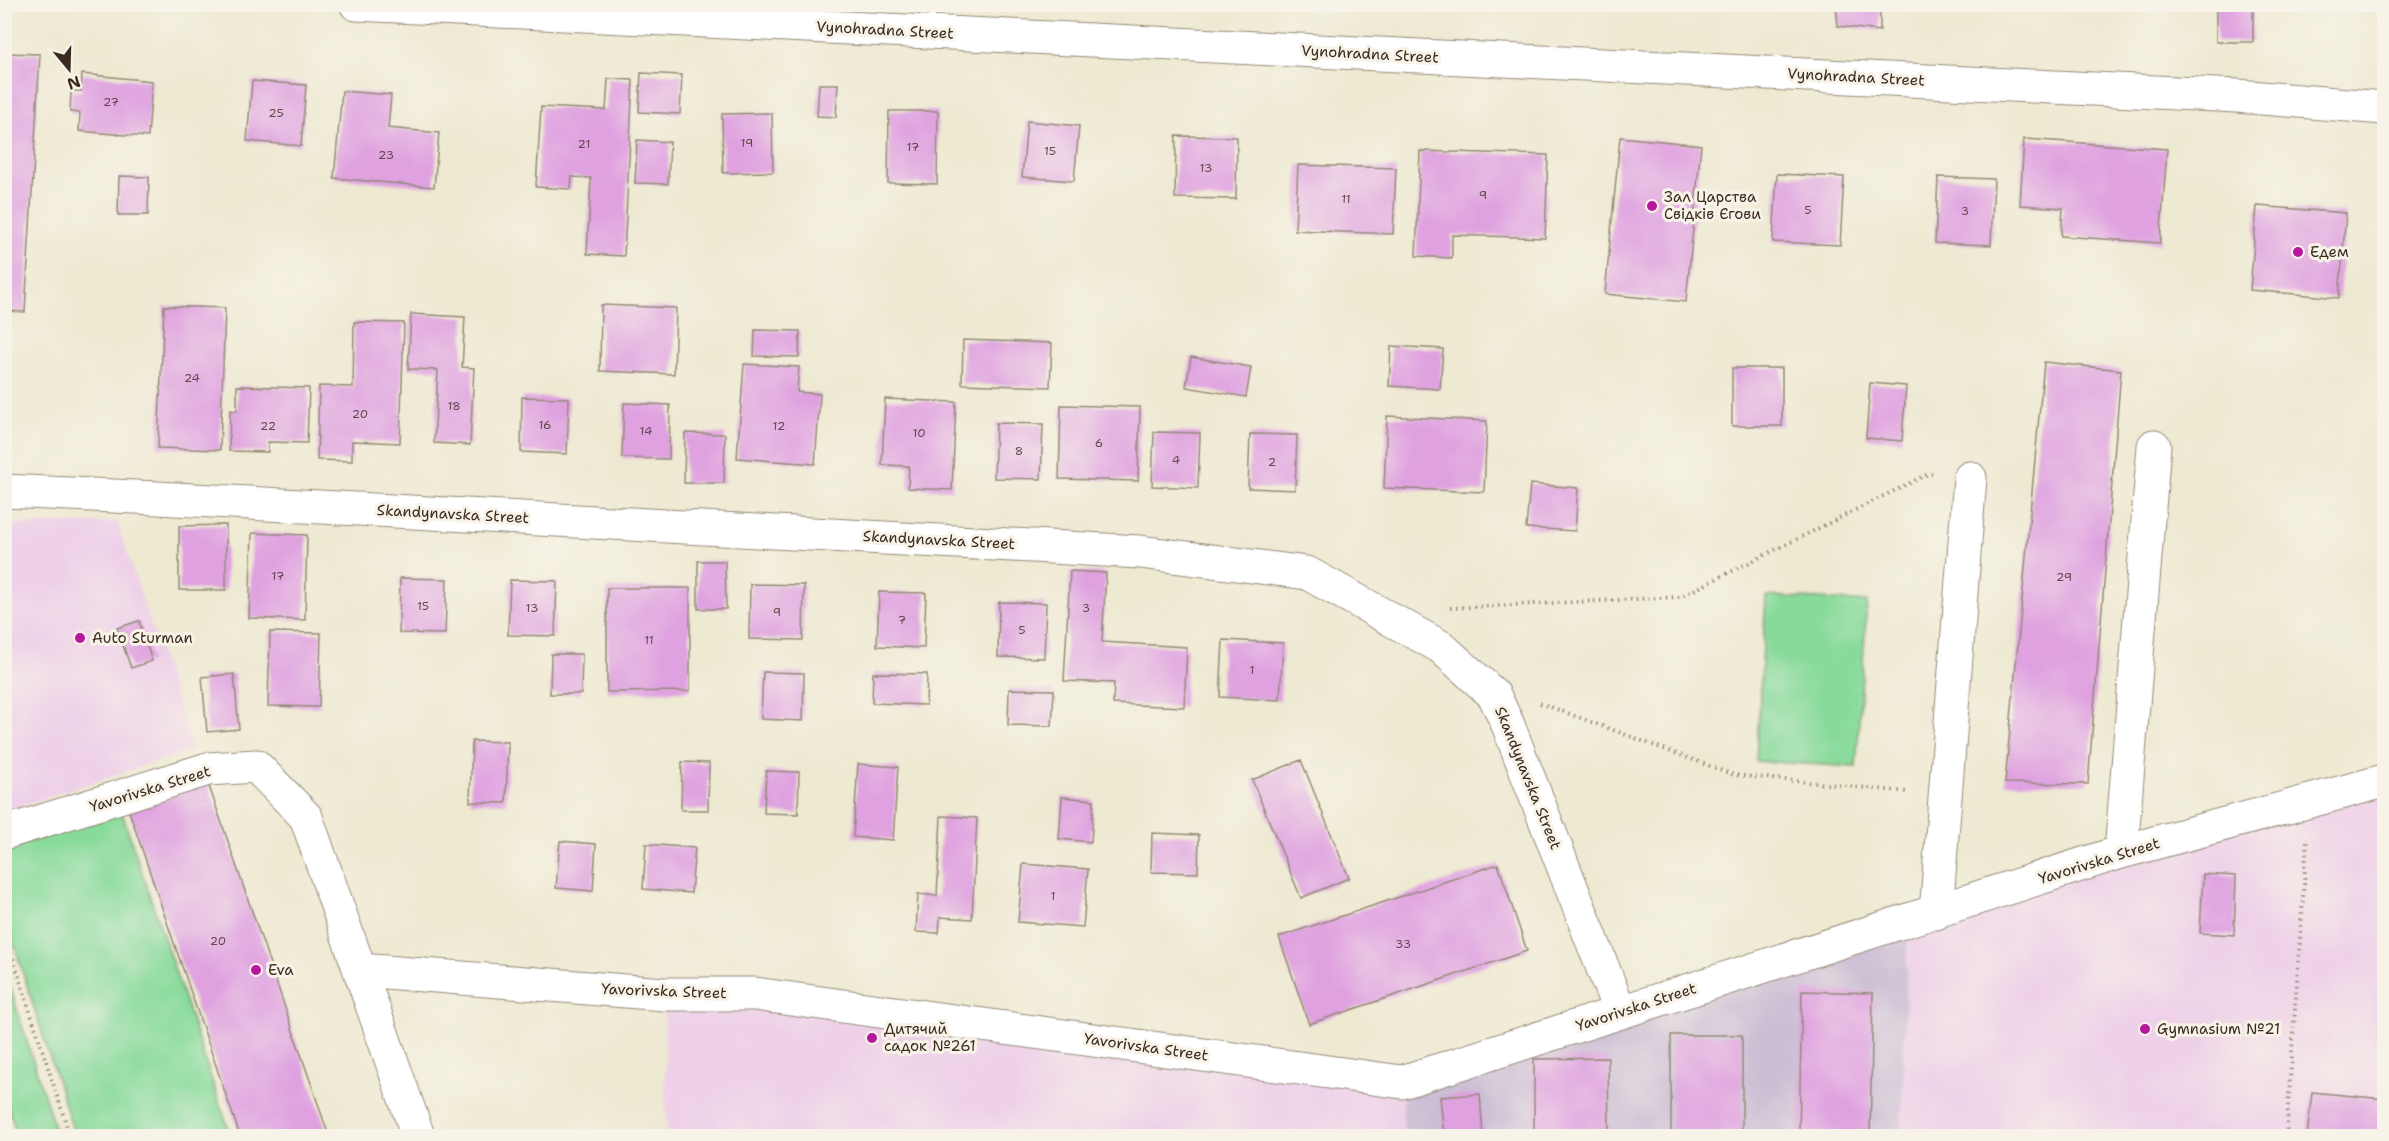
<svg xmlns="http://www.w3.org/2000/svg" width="2389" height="1141" font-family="'Shantell Sans',sans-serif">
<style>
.built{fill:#eed0e8}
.industrial{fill:#ccbed4}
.green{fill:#88da9b;stroke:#62825c;stroke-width:1.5}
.building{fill:#dfa1e0}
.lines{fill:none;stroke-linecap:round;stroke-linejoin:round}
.minor-casing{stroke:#948a78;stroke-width:35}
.path{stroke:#948a78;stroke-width:4;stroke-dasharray:1.5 4.5;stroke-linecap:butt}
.minor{stroke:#fff;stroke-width:33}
.poi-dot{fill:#b5179e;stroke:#f7f3e8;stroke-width:2}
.labels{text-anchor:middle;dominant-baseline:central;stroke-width:6;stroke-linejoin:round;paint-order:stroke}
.number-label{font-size:12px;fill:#64484e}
.street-label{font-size:15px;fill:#3b2a1e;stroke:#f7f3e8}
.poi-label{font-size:15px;fill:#3b2a1e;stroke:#f7f3e8;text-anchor:start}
</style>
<rect width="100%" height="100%" fill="#f7f3e8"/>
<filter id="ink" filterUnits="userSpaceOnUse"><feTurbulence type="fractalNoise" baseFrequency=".0167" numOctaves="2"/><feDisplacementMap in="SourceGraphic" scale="12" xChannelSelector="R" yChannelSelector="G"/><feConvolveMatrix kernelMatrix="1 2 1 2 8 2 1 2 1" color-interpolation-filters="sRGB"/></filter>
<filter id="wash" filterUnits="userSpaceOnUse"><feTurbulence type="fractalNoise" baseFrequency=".008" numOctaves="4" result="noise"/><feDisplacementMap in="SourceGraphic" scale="24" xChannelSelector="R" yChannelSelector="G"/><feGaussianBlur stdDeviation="1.35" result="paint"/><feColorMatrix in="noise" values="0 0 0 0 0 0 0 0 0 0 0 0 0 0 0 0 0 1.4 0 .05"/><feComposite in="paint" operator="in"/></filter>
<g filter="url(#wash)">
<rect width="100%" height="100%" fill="#eee9d1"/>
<path class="built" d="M117,522L192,750L5,811L4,525Z
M2384,781V1136H1901L1908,922Z
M664,994L1402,1082L1404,1136H666Z"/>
<path class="industrial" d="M1908,922L1901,1136H1404L1402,1082Z"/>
<path class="green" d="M1766,596L1867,602L1856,767L1756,761Z
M122,813L218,1099L231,1136H75L5,916L4,850Z
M5,972L57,1136H17L5,1096Z"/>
<g id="blocks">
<path class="building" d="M1836,4H1880V31L1838,26Z
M2216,4H2253V42H2216Z
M4,53L40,54L25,312L4,311Z
M641,73L682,75L680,114L639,112Z
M82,74L152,81L148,137L79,131L80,113L70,112L71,91H81Z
M608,79L633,80L624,256L587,254L591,178L572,177L571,189L536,187L541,107L606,110Z
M252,81L306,85L301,146L247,141Z
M819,84H838L836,117L817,116Z
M342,91L391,95L388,128L439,133L434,187L334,178Z
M889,111H938L937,184L888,183Z
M772,113L773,172L723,173L722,114Z
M1027,121L1079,126L1074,181L1022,177Z
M1176,136L1237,137L1236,199L1175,198Z
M1620,137L1701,145L1686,302L1605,294Z
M2024,139L2167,149L2160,243L2061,236L2063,208L2020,205Z
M637,140L670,142L668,184L635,183Z
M1420,151L1548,155L1545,238L1452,235V258L1416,256Z
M1298,165L1396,168L1393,234L1295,230Z
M1777,174L1844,177L1840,245L1773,242Z
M119,176L149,177L148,215H118Z
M1938,177L1994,179L1991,245L1935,243Z
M2257,206L2346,213L2339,298L2250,290Z
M601,305L676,308L674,374L600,371Z
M164,306L225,308L220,450L158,448Z
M411,314L465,317L462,367L474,368L470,445L434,443L438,370L408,369Z
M354,322L404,323L400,443L352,441V461L317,460L319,386L353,387Z
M755,330L800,331L799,357L754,356Z
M963,340L1052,343L1050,387L962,384Z
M1391,346L1443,349L1440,389L1389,386Z
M1191,357L1251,367L1246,397L1186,387Z
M2044,362L2121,370L2088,784L2005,783Z
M744,364L799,367L797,392L820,394L815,464L737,458Z
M1732,368H1782V426H1732Z
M1870,383L1906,386L1902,441L1866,438Z
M237,386L309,388L307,443L268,442V452L229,451L230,410L237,411Z
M522,397L569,398L567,454L521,452Z
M885,399L956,402L952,490L908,488L909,466L882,465Z
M624,403L670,405L669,459L622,458Z
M1061,405L1140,407L1138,481L1059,479Z
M1387,416L1487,421L1484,492L1384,488Z
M996,423L1043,424L1041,479L994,478Z
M1154,432L1200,433L1198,488L1152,486Z
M685,433L725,434L724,483H684Z
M1250,434L1297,435L1295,490L1248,488Z
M1530,484L1578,488L1575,531L1526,528Z
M226,525V590H179V526Z
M252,533L307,535L305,620L249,618Z
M698,561H725L726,609H698Z
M1070,571L1106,573L1102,642L1187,647L1184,707L1113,704L1114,683L1064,681Z
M400,578L447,579L445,634L399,633Z
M510,580L557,581L555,636L508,635Z
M750,584L804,585L803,640L749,639Z
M607,588H690V691L607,692Z
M879,592L926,593L924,648L877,646Z
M999,602L1046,603L1044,658L998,657Z
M139,621L152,661L131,668L117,628Z
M270,632L321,633L319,707L268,706Z
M1223,640L1283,643L1280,700L1220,697Z
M551,654H582L581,694H550Z
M763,672L804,673L803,721L761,719Z
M873,673L927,674L926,705L872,703Z
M234,674L239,729L207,732L202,677Z
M1009,689L1054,690L1052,726L1008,725Z
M472,741L508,742L506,803L470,802Z
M1301,760L1349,878L1301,898L1252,780Z
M682,762L709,763L708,810H681Z
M858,764L898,767L893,840L853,837Z
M766,771L799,772L798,814L764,813Z
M208,783L329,1136H240L129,811Z
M1062,797L1094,800L1091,842L1059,839Z
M941,816L977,818L972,919L940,917L939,933L916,932L918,894L937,896Z
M1152,833L1199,835L1198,873L1151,872Z
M560,841L596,844L593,891L556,888Z
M646,844L695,848L691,893L643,889Z
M1023,864L1088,869L1083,927L1018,922Z
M1498,864L1527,951L1309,1024L1279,937Z
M2203,874L2236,876L2234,935L2200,933Z
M1802,991L1873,993L1870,1136H1799Z
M1671,1035H1742V1136H1671Z
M1608,1058L1609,1136H1534V1059Z
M2312,1092L2384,1099V1136H2307Z
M1480,1094L1483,1136H1444L1440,1097Z"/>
</g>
</g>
<g filter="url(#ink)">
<use href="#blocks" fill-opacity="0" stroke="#948a78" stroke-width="1.5"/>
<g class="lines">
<g class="minor-casing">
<path id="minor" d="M356,4L2237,96L2384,108
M4,491L157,498L1140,552L1307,573L1441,647L1494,695L1508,725L1620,1012
M4,833L208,769L256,766L306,817L418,1136
M2121,852L2154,446
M1936,913L1970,478
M360,970L664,994H755L1402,1082L2121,852L2384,781"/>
</g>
<path class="path" d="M1450,608L1680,597L1928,474H1932
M1540,703L1734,775L1909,792
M4,930L70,1136
M2286,1136L2307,841"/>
<use href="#minor" class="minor"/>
</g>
</g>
<g class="poi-dot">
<circle cx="1652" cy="206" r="6"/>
<circle cx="2298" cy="252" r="6"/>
<circle cx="80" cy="638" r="6"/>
<circle cx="256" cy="970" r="6"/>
<circle cx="2145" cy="1029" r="6"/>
<circle cx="872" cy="1038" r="6"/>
</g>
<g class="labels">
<g class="number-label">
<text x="111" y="102">27</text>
<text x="276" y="113">25</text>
<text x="747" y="143">19</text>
<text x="584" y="144">21</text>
<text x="913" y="147">17</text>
<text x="1050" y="151">15</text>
<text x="386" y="155">23</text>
<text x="1206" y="168">13</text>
<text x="1483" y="195">9</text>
<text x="1346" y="199">11</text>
<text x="1808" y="210">5</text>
<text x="1965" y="211">3</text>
<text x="192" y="378">24</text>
<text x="454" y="406">18</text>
<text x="360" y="414">20</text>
<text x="545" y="425">16</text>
<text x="268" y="426">22</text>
<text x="779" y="426">12</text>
<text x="646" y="431">14</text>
<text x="919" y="433">10</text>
<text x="1099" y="443">6</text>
<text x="1019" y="451">8</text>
<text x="1176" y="460">4</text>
<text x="1272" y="462">2</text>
<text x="278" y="576">17</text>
<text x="2064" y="577">29</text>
<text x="423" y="606">15</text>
<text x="532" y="608">13</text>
<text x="1086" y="608">3</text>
<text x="777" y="612">9</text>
<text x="902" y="620">7</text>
<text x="1022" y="630">5</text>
<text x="649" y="640">11</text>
<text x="1252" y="670">1</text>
<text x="1053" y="896">1</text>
<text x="218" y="941">20</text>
<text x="1403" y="944">33</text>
</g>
<g class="street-label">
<text transform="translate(885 30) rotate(3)">Vynohradna Street</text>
<text transform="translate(1370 54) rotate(3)">Vynohradna Street</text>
<text transform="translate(1856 77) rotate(3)">Vynohradna Street</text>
<text transform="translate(453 514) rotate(3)">Skandynavska Street</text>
<text transform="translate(939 540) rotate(3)">Skandynavska Street</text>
<text transform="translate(1528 778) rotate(68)">Skandynavska Street</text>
<text transform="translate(150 789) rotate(-17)">Yavorivska Street</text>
<text transform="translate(2099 861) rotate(-17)">Yavorivska Street</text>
<text transform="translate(664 991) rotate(2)">Yavorivska Street</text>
<text transform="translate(1636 1007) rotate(-18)">Yavorivska Street</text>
<text transform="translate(1146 1047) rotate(8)">Yavorivska Street</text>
</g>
<g class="poi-label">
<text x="1664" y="197">Зал Царства<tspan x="1664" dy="17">Свідків Єгови</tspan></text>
<text x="2310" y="252">Едем</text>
<text x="92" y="638">Auto Sturman</text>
<text x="268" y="970">Eva</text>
<text x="884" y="1029">Дитячий<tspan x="884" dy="17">садок №261</tspan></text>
<text x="2157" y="1029">Gymnasium №21</text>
</g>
</g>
<rect width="2389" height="1141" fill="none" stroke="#f7f3e8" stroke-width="24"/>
<g transform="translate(69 69) rotate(161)" stroke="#f7f3e8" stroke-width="4.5" paint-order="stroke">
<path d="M0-4.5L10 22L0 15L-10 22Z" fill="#3b2a1e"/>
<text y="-9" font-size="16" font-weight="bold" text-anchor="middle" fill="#3b2a1e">N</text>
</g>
</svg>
